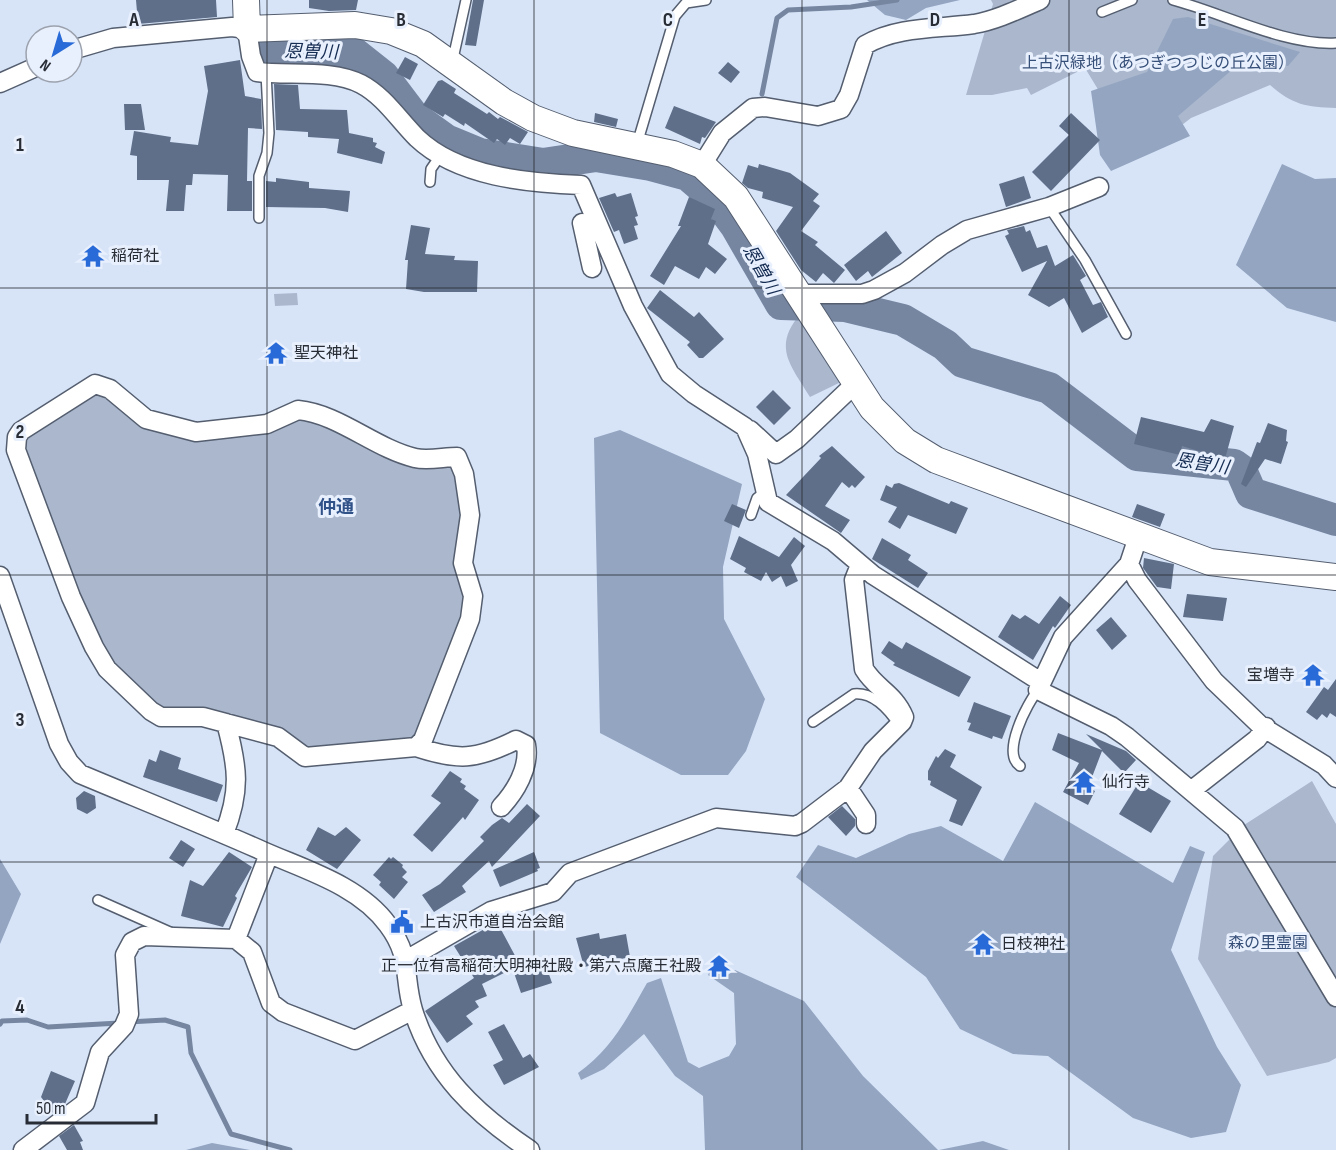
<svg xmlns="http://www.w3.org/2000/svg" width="1336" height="1150" font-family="'Sofia Sans Condensed','Noto Sans JP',sans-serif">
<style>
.green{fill:#aab7cd}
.forest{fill:#94a5c1}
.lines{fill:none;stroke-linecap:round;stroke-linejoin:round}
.stream{stroke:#7686a1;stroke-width:5}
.river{stroke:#7686a1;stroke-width:32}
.building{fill:#5f6f89}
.lane-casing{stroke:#545e6f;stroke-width:12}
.street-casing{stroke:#545e6f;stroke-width:21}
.secondary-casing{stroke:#545e6f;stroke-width:28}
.lane{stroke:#fff;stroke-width:9}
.street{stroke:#fff;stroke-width:18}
.secondary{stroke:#fff;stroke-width:26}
.grid{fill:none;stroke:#282d35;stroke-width:1.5;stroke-opacity:0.55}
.labels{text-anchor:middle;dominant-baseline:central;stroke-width:6;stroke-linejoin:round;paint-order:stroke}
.park-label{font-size:16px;fill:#375079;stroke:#e9f0fd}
.poi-label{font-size:16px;fill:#282d35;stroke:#e9f0fd;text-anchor:start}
.water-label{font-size:18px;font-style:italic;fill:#152c52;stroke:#e9f0fd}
.neighbourhood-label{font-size:18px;font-weight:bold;fill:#305289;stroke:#e9f0fd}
.grid-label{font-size:20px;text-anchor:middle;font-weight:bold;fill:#282d35;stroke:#e9f0fd;stroke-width:6;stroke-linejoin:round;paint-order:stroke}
</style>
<rect width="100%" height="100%" fill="#d7e4f8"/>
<path class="green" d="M991,0H1336V108C1306,107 1293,105 1270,85L1191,118L1161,141L1119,124L1085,68L1031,95L1027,88L992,95H966L993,4Z
M297,293L298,305L275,306L274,294Z
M801,313L843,381L810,397C790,364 772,347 801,313Z
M97,387L192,437L304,415L456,466L468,597L457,639L415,737L409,743L305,748L166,712L125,677L104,652L21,454L20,443Z
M1312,781L1336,824V1058L1329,1062L1267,1076L1198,959L1213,856L1244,825Z"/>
<path class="forest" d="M867,0H960L926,8L906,20L885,15Z
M1188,17L1300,52L1288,66L1247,57L1178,116L1190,136L1111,171L1100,155L1091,91L1147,72L1173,19Z
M1282,164L1315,179L1336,178V322L1287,308L1236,265Z
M620,430L742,484L723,567L724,619L765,699L746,751L728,775H681L600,733L594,438Z
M1035,802L1173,883L1190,846L1205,852L1171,950L1217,1047L1241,1085L1226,1132L1191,1138L1133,1118L1048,1056L1013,1054L960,1029L926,977L796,877L818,845L856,858L909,834L941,826L1003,861Z
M0,859L21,894L0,944Z
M735,970L804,1001L863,1076L938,1150H705L703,1096L675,1076L644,1034L604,1069L581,1080L578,1073C612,1049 627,1018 647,983L661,978L688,1062L699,1068L729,1056L736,1044L734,993L708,975L710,971L726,976Z
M983,1141L1009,1150H939Z
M212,1143L250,1150H186Z"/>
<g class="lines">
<path class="stream" d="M762,94L777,18L788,10L851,7L897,0
M128,1022L165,1020L188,1027L191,1053L231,1134L290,1150
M0,1024L2,1021L27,1020L48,1027L119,1023"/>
<path class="river" d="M266,52L354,53L383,76L414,117L446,140L480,154L543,164L596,156L651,165L688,175L716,199L736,226L781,304L845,306L903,320L945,345L963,362L1049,388L1137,455L1234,465L1241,470L1251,493L1336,520"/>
</g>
<path class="building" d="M136,0H216L217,17L138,24Z
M309,0H358L356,10L329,11L309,8Z
M473,0H484L476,46L465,45Z
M405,57L418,64L410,80L396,73Z
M240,60L245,96L261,99L262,129L248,128L247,181H252V211H227L228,175L193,174L192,185H186L184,211H166L169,180H137V156L130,155L134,131L171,137L170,142L198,145L208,91L204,66Z
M728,62L740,72L731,83L718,73Z
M442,80L456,89L454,93L487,114L489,112L498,119L500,117L528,132L520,144L510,138L505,145L497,139L494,143L465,123L464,126L445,114L443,117L423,105L438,81Z
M274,84L298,85L300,109L347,110L349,133L373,138V142L377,143L375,147L385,152L382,164L337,153L339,139L308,137V132L276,130Z
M124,104H141L145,130H125Z
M674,106L716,122L705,138L702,137L700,144L665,128Z
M595,113L618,119L616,127L594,122Z
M1071,113L1100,140L1051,191L1032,172L1069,135L1059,126Z
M759,164L790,173L819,194L813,201L820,206L801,231L818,242L815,245L845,270L834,283L823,273L816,282L801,270L776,231L793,207L762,198L763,192L748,188L742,183L748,165L758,168Z
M1024,176L1031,198L1006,207L999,184Z
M276,178L309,182V188L350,191L348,212L325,208L266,207V181L276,182Z
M615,193L617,197L631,193L638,216L635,217L638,225L634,226L638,239L624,244L619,230L614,232L599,198Z
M689,197L715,209L711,219L716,221L708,244L727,259L715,274L706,267L699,279L675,266L664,285L650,276L681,226H678Z
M411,225L430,228L425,254L455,256L454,260L478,261L477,292H424L406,289L408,260H405Z
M1024,226L1026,232L1030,230L1037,248L1047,245L1055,266L1073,255L1086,276L1080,280L1093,305L1101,302L1108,317L1082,333L1064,298L1049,307L1028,295L1047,261L1022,272L1005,236L1009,234L1007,230Z
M886,231L902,253L872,277L868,271L856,281L844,265Z
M660,290L694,317L699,312L724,339L703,358H699L687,345L690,342L647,308Z
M773,390L791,408L774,425L756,407Z
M1141,417L1204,432L1211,419L1234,426L1225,459L1182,446L1180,455L1134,444Z
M1268,423L1287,430L1286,441L1288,442L1281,464L1265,459L1246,487L1241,484L1257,442L1260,443Z
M832,446L865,477L855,488L852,485L849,488L842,482L825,506L850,520L841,533L786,495L821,458L819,456Z
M899,483L949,504L951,501L968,508L956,534L908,515L900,529L888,522L897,507L880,500L886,485L892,488L894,484Z
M732,504L746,510L739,528L724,521Z
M1137,504L1165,514L1160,527L1132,517Z
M739,536L779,557L794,537L805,546L791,565L798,581L786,587L781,576L772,582L766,572L761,581L744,572L746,568L730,559Z
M882,538L911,555L908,560L928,573L918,588L872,559Z
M1144,558L1174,564L1171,589L1157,587L1143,568Z
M1187,594L1227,598L1223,621L1183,617Z
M1060,596L1071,605L1055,628L1053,626L1033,660L998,637L1012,614L1020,619L1025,615L1039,624Z
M1111,617L1127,636L1112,650L1096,630Z
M889,641L902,649L906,642L971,677L959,697L893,665L895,663L881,653Z
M1336,679V717L1330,713L1327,718L1322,714L1317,720L1306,712L1324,687L1328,690Z
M974,702L1011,716L1002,739L993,736L992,739L968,730L971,723L967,722Z
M1058,733L1102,750L1086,734L1126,751L1136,760L1124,773L1102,751L1089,785V788L1095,791L1088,805L1063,792L1079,763L1052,750Z
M945,749L956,755L950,767L982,787L962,826L949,821L957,800L930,785L931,781L928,780V771L936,756L938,758Z
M160,750L181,758L178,769L223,785L217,802L143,777L149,759L156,762Z
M450,771L462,779L460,782L466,786L464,789L479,800L465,820L463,817L432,852L413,835L441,803L431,796Z
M1139,782L1171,801L1151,833L1119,814Z
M84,791L95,796L96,808L87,814L77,809L76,798Z
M527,804L540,816L492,867L489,861L462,886L466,892L434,912L422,895L440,884L484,841L480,837L492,825L502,818L509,823Z
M842,806L855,819V826L846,836L828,817Z
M318,827L335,836L346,827L361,840L337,869L306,850Z
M181,840L195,849L183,867L169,858Z
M229,852L252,867L235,896L237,898L223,927L181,916L190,880L203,886Z
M534,852L540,868L537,869L538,871L500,887L493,870Z
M389,857L391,859L393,857L403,865L402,867L407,872L402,877L408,882L394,899L379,885L381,882L373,875Z
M497,922L520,965L482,984L487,996L475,1001L479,1007L466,1016L473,1024L447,1043L425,1011L474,978L454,946Z
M599,933L600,939L626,934L630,957L584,967L576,938Z
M981,933L993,941L986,954L973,946Z
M544,960L552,983L521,993L513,970Z
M504,1024L523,1058L530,1054L539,1067L504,1085L493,1065L503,1060L488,1032Z
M51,1071L75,1081L65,1104L53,1113L41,1097Z
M74,1125L83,1141L80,1142L83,1150H67L59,1136Z"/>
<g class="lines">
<g class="lane-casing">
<path id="lane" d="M1173,0C1223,13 1285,46 1336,43
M1102,12L1132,0
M452,63L466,0
M637,144L675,16L686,3L706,0
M430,182L431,169L440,156
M1049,207L1085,260L1126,334
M259,218V176L267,153L269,133L266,73
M751,515L757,498L765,492
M813,722L854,694C874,692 889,710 899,725
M1020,766C1001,753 1027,704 1038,690
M98,900L170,932"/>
</g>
<g class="street-casing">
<path id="street" d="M72,50L113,38L232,27L247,29L251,56L257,72C289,76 332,69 361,84C384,96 399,120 417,138C458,177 528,183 581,185L633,306L670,374L694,394L745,427L757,454L768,502L833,541L873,575L1041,682
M0,83L36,67
M702,165L722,133L753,108L765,107L818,116L841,109L849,95L865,45C898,26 938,29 974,24C997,20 1019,9 1040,0
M582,223L592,268
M799,294H862L874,290L905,273L942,245L967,230L1049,207L1099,187
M95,384L110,389L146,419L196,432L267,424L298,410C339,414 374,448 415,458C428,461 444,457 457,457L464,474L470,515L463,563L473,596L470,619L423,740L416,747L305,757L278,737L203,717H161L151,711L107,669L94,647L71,597L16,450L17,437L21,431Z
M750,430L776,454L797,439L856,383
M1138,537L1129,564L1063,637L1038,690L1111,726L1127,737L1235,828L1336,997
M1129,564L1137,580L1214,681L1261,726L1324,765L1336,778
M0,576L59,744L69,762L80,774C142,800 204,825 265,852C306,870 360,886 388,925C412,957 403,977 413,1010C433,1074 476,1114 530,1150
M416,747C458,761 476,760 516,740L526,745C530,768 515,792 501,807
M848,788L866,815V824
M1192,790L1257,739L1266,727
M224,834C241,791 238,767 226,723
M236,939L269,854
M406,960L491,911L553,892L570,873L716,818L795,826L802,823L848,788L873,751L902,722L904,717C894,693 876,689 864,669L854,580L860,565
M23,1150L85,1103L100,1052L124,1026L129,1014L125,955L132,942L144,936L236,939L252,952L271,1003L283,1012L355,1040L413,1010"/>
</g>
<g class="secondary-casing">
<path id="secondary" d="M246,0L247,29L355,25L391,31L423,44L504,102L533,118L573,133L673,154L702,165L736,197L872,408L905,441L936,460L1210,562L1336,577"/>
</g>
<use href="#lane" class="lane"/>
<use href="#street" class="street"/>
<use href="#secondary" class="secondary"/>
</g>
<path class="grid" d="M267,0V1150M534,0V1150M802,0V1150M1069,0V1150M0,288H1336M0,575H1336M0,862H1336"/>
<defs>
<g id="temple-bare" transform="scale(1.8)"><path d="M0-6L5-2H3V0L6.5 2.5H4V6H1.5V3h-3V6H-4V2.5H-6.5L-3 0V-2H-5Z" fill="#286ad7" stroke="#e9f0fd" stroke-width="2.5" paint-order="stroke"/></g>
<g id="civic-bare" transform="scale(1.8)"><path d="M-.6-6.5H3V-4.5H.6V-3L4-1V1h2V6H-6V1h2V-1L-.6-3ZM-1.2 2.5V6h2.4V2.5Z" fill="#286ad7" stroke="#e9f0fd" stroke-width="2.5" paint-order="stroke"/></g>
</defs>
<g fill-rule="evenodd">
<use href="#temple-bare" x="93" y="256"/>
<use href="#temple-bare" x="276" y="353"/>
<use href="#temple-bare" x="1313" y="675"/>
<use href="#temple-bare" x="1084" y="782"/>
<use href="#civic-bare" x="402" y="922"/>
<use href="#temple-bare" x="983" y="944"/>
<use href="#temple-bare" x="719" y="966"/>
</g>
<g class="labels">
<g class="park-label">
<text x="1158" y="63">上古沢緑地（あつぎつつじの丘公園）</text>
<text x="1268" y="943">森の里霊園</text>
</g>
<g class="poi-label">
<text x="111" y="256">稲荷社</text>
<text x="294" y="353">聖天神社</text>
<text x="1295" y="675" text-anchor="end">宝増寺</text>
<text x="1102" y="782">仙行寺</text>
<text x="420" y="922">上古沢市道自治会館</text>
<text x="1001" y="944">日枝神社</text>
<text x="701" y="966" text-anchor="end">正一位有高稲荷大明神社殿・第六点魔王社殿</text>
</g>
<g class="water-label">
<text transform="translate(311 52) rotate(1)">恩曽川</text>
<text transform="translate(761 270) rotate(60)">恩曽川</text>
<text transform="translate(1202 464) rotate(9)">恩曽川</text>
</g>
<g class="neighbourhood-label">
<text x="336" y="507">仲通</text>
</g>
</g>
<g class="grid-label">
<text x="134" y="26">A</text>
<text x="401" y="26">B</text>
<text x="668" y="26">C</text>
<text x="935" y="26">D</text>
<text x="1202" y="26">E</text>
<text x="20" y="151">1</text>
<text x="20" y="438">2</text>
<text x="20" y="726">3</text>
<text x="20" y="1013">4</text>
</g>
<g transform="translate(54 54) rotate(217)"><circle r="28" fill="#e9f0fd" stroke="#9ca2ad" stroke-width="1.5"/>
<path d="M0-4.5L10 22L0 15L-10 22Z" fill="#286ad7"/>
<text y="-9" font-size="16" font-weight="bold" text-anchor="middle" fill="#282d35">N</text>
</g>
<path d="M27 1114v9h129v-9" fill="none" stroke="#282d35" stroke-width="3"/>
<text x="36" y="1114" font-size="18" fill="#282d35" stroke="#e9f0fd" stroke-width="4.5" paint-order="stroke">50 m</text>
</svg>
